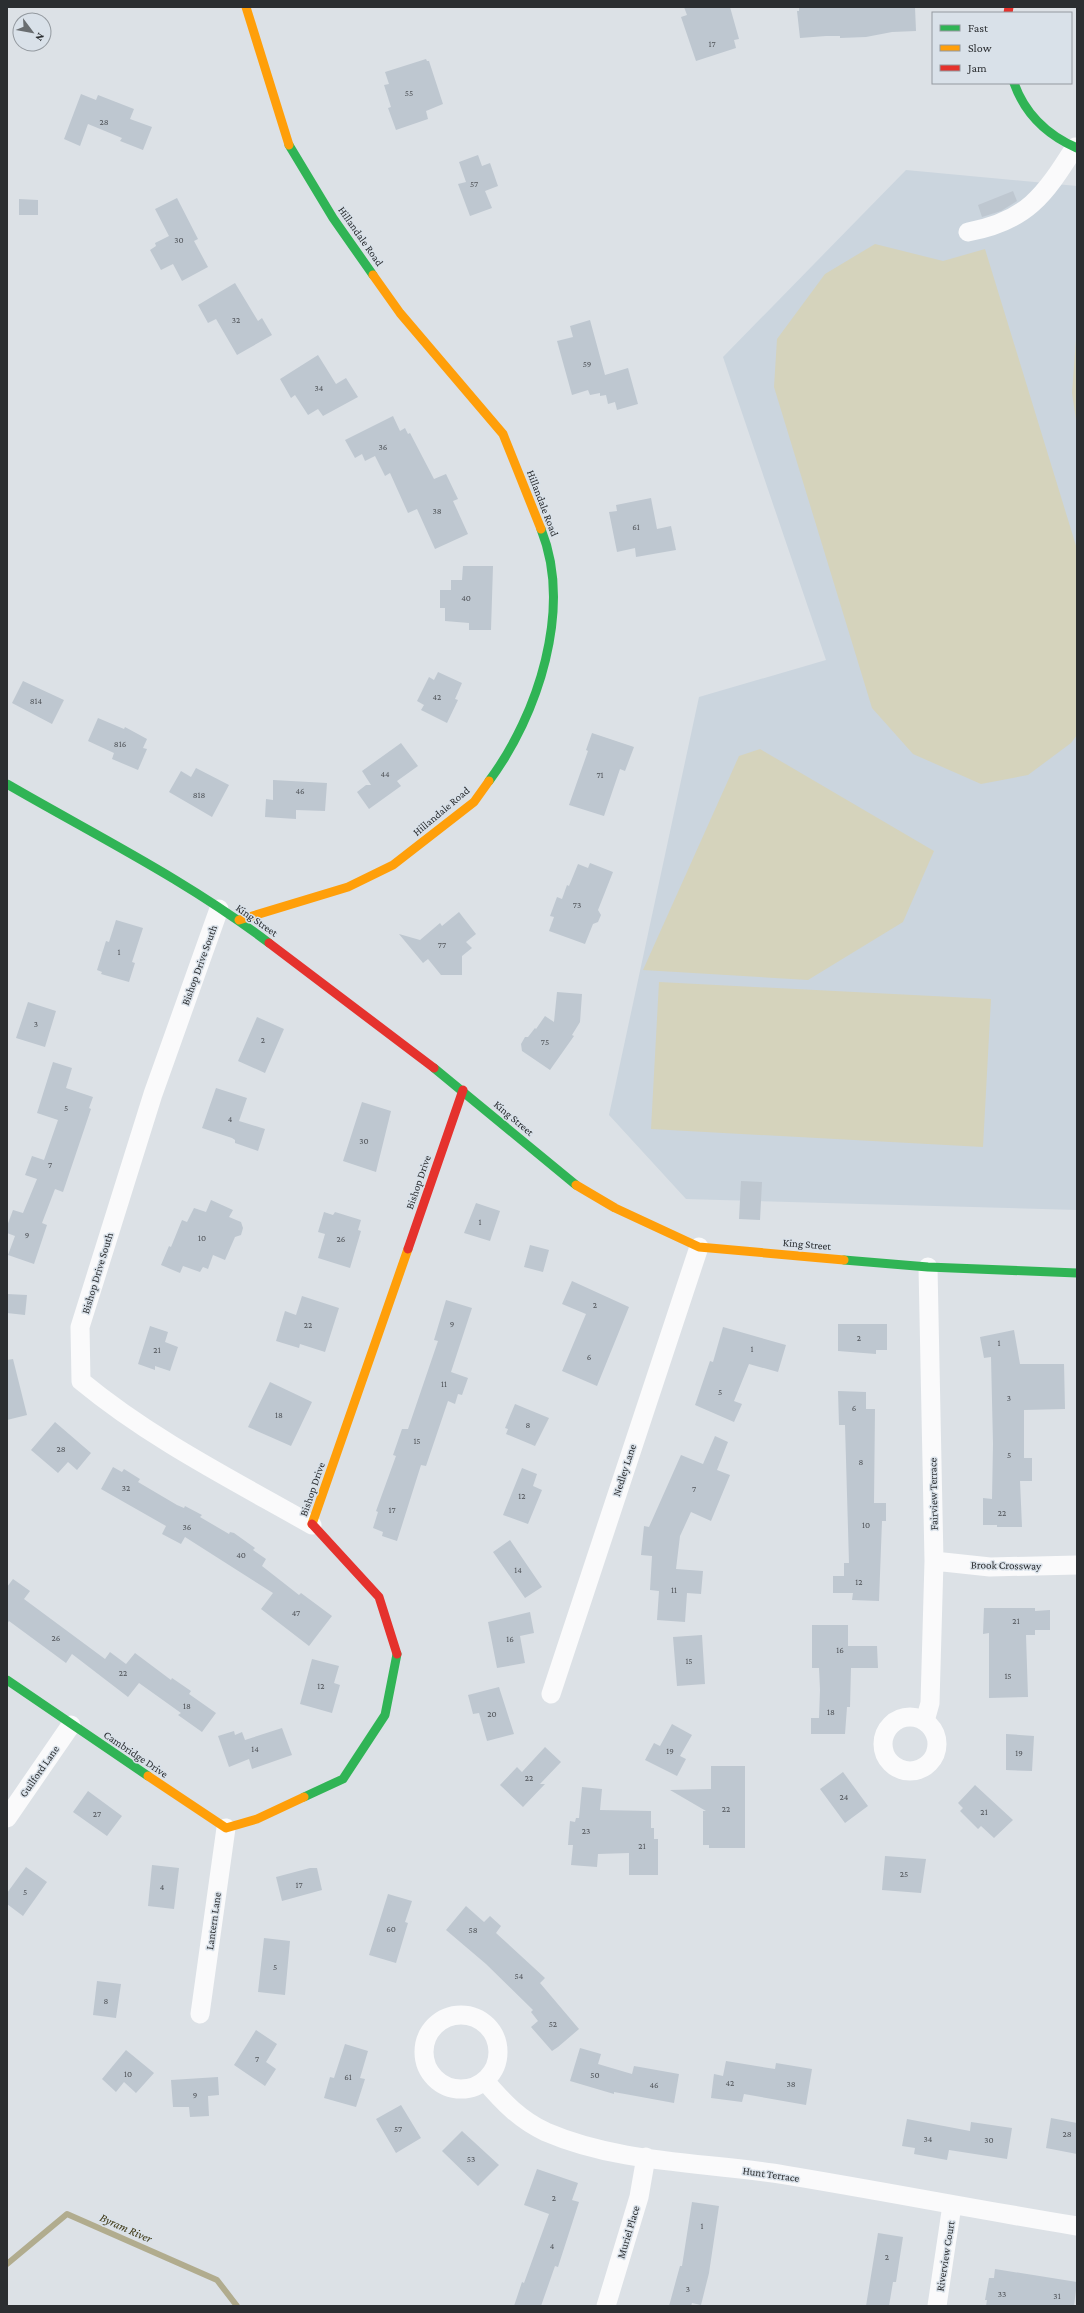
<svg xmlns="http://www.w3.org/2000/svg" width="1084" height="2313" font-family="'Crimson Pro',serif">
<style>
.built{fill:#cbd5de}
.green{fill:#d5d3bc}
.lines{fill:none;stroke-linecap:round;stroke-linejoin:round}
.stream{stroke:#b1ac8e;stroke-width:6}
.building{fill:#bec7d0}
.street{stroke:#fafafb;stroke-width:19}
.fast{stroke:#30b455;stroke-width:9}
.slow{stroke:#ff9f0a;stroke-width:9}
.jam{stroke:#e5322d;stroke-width:9}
.labels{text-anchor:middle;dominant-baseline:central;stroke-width:3;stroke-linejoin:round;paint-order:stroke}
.number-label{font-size:9px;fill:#505459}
.street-label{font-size:11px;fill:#2b2e31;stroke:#d9e1e9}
.water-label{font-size:12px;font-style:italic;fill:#3d3611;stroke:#d9e1e9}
</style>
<rect width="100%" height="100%" fill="#dce1e6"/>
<path class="built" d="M906,170L1077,186V1210L686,1199L609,1115L699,697L826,660L723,357Z"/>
<path class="green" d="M875,244L943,261L985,249L1077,549V735L1071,743L1028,775L981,784L913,754L872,708L774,387L777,339L825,274Z
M1077,326V426L1072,393Z
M760,749L934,851L903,922L808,980L643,970L739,756Z
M659,982L991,999L983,1147L651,1129Z"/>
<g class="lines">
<path class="stream" d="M7,2264L67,2214L217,2280L237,2306"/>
</g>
<path class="building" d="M684,7H730L739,39L734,40L736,48L696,61L681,17L687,15Z
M799,7H915L916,31L892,32L866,37L840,38V36H826L800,38L797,11H799Z
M426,59L427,61H429L443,104L426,111L428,119L396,130L388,108L391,107L384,85L389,84L385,72Z
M81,94L96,100L98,95L134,109L130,119L152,127L143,150L120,141L122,138L88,124L80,146L64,139Z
M478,155L482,166L490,163L498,186L485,191L492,208L470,216L458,184L466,182L459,162Z
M1013,191L1017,201L1001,211L982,217L978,205Z
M177,198L198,239L194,241L208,267L182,281L173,264L161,270L150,250L156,246L155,243L169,236L155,209Z
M19,199L38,200V215H19Z
M235,283L258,321L262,318L272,335L237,355L216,319L208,323L198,305Z
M590,320L605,375L628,368L638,404L617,410L615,402L608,404L606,395L600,396V393L590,395L588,390L572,395L557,341L573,337L570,326Z
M318,355L336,384L346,378L358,397L323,416L318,409L308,415L295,395L291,398L280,379Z
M393,416L400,431L405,428L408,434L410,433L434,479L446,474L458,499L453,501L468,534L435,549L417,509L408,513L390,473L385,476L375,456L365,461L362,454L355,458L345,440Z
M651,498L657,529L671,526L676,550L636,557L635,548L617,552L609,512L617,511L616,505Z
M463,566H493L491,630H469V623L445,621V608H440V590H451V580H462Z
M438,672L462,683L455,699L458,700L447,723L421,710L424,705L417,701L429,677L434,680Z
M23,681L64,700L52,724L12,703Z
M98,718L124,729L125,727L147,739L143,748L147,749L138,770L112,759L114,753L88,741Z
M592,733L634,747L625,771L620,769L604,816L569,805L588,751L586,750Z
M401,743L418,766L397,781L401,786L369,809L357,792L366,785H371L362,771Z
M196,768L229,785L212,817L169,792L181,771L191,777Z
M273,780L327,783L325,811L296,810V819L265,817L266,799L273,800Z
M590,863L613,872L598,910L601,915L598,922L593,924L585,944L549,931L554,917L550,916L557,897L562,899L567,885L569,886L578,864L588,868Z
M459,912L476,934L466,942L472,948L462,956V975H441L428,959L423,963L399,934L420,940L440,923L442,926Z
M116,920L143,928L132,962L135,963L129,982L101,974L102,972L97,970L106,941L109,942Z
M557,992L582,994L580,1022L572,1035L574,1036L550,1070L522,1051L521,1044L525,1037H528L535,1028L536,1029L545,1016L554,1022Z
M28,1002L56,1011L45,1047L16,1038Z
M257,1017L284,1029L265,1073L238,1061Z
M53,1062L72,1068L66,1088L93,1097L89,1108L91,1109L63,1192L55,1189L42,1223L47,1225L34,1264L8,1255L15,1236L7,1233V1226L13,1210L23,1213L37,1179L25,1175L32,1156L44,1160L58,1120L37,1113Z
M216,1088L247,1098L239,1121L265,1129L258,1151L235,1143V1140L232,1138L202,1128Z
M362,1102L391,1111L376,1172L343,1161Z
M741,1181L762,1182L760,1220L739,1219Z
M211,1200L233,1210L229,1217L241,1222L243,1228L241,1235L235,1237L225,1260L213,1255L208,1269L203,1267L200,1272L183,1266L180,1273L161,1265L169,1246L171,1247L182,1220L187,1222L194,1208L206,1212Z
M476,1203L500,1211L490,1241L464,1233Z
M324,1212L333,1215L335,1212L361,1220L358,1230L361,1231L350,1268L318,1258L325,1234L318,1232Z
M530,1245L549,1250L543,1272L524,1267Z
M572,1281L629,1307L597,1386L562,1371L586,1314L562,1304Z
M7,1294L27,1295L25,1315L7,1313Z
M302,1296L339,1308L325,1352L300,1344L299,1348L276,1341L285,1311L296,1315Z
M446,1300L472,1308L451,1372L468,1378L462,1395L458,1394L455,1404L448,1401L426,1466L421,1465L397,1541L382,1536L383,1532L373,1528L378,1512L376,1511L396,1456L393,1455L402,1429H408L438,1341L434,1340Z
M838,1324H887V1350H876V1354L838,1351Z
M150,1326L168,1332L165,1342L178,1347L170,1371L155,1366V1370L138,1364Z
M723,1327L786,1345L778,1372L749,1364L734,1401L742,1404L734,1422L695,1405L710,1361L713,1362Z
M1014,1330L1020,1364H1064L1065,1409L1024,1410V1458H1032V1481H1020L1022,1527H997V1525H983V1498L992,1499L993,1444L991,1357L984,1358L980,1337Z
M13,1359L27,1415L7,1420V1360Z
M270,1382L312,1402L291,1446L248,1427Z
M838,1391L866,1392V1409H875L874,1503H886V1521H882L879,1601L852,1600L853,1593H833V1576H844V1563H849L845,1425H839Z
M515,1404L549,1418L535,1446L506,1434L508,1429L505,1428Z
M55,1422L91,1453L77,1470L68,1462L58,1473L31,1450Z
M715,1436L728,1442L717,1470L730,1475L711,1521L691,1512L680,1536L676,1569L703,1571L701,1594L687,1593L685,1622L657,1620L659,1591L650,1590L652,1556L641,1555L644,1526L649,1527L681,1455L703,1464Z
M113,1467L122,1472L124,1469L140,1479L138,1482L177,1505L184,1508L185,1506L202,1515L200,1517L229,1534L230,1532L234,1533L255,1548L253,1550L266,1559L262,1566L299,1595L301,1593L332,1616L309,1646L261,1609L273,1593L185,1537L181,1544L162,1534L166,1526L101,1489Z
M522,1468L537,1474L533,1486L542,1490L528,1524L503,1515Z
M510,1540L542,1587L525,1598L493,1552Z
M13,1579L30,1591L24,1599L105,1659L110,1652L126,1664L135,1653L171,1680L172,1678L191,1691L189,1694L216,1713L202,1732L178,1715L181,1713L139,1683L128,1697L72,1654L66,1663L9,1621L7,1624V1587Z
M984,1608H1035V1611L1050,1610V1630H1035V1635H1026L1028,1697L989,1698V1633L983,1634Z
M530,1612L534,1633L520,1636L525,1663L497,1668L488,1622Z
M812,1625H848V1646H877L878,1668H851L850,1707H847L845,1734H811V1718H819L820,1690L819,1668H812Z
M702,1635L705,1684L677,1686L673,1637Z
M312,1659L339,1666L334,1683L340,1685L332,1713L300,1704Z
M499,1687L514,1734L487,1741L479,1713L473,1714L468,1695Z
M672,1724L692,1735L680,1756L686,1759L677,1776L645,1760L654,1743L660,1746Z
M282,1728L292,1755L252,1769L249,1759L229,1767L218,1736L234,1731L235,1735L242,1732L245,1740Z
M1006,1734L1034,1736L1032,1771L1006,1770Z
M545,1747L561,1762L540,1784H545L523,1807L500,1785L517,1767L522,1772Z
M711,1766H745V1848H709V1845H703V1811H706L670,1790L711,1789Z
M843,1772L868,1806L845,1823L820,1789Z
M975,1785L1013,1820L994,1838L981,1826L978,1829L960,1811L963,1808L958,1803Z
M582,1787L602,1789L600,1810L651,1811V1828H654V1839H658V1875H629V1853L598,1854L597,1867L571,1865L573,1845H568L570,1821L575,1822L576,1818H579Z
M88,1791L122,1816L107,1836L73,1812Z
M885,1856L926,1859L921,1893L882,1890Z
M152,1865L179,1868L174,1909L148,1906Z
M26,1867L47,1882L23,1916L7,1904V1893Z
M310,1868H317L322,1890L282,1901L276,1877Z
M388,1894L412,1901L405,1922L408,1923L396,1963L369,1955Z
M466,1906L484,1922L490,1916L501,1926L496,1933L545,1978L540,1983L579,2029L558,2047L552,2051L531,2027L538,2021L531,2012L533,2010L486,1964L446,1930Z
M264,1938L290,1941L285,1995L258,1992Z
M97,1981L121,1984L116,2018L93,2015Z
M256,2030L277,2044L266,2062L276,2069L265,2086L234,2065Z
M345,2044L368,2051L360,2078L365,2079L356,2107L324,2098L330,2077L334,2078Z
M580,2048L601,2054L598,2064L632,2074L634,2066L679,2074L674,2103L614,2092V2094L570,2081Z
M126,2050L154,2073L136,2093L124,2082L116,2092L102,2079Z
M726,2061L775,2069L776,2063L812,2069L806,2105L744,2094L742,2102L711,2098L714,2074L723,2076Z
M218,2077L219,2095L208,2096L209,2116L190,2117L189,2107H173L171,2080Z
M401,2105L421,2138L396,2153L376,2119Z
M1051,2118L1077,2123V2154L1046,2148Z
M907,2119L970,2131L971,2122L1012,2128L1007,2159L949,2150L947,2160L914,2154L915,2148L902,2146Z
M462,2131L499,2165L478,2186L442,2151Z
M537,2169L578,2183L572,2200L579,2202L558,2267L555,2266L541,2306H514L522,2282L524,2283L549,2214L524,2205Z
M692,2202L719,2206L709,2273L701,2305L692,2303L691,2306H669L680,2266H682Z
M878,2233L903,2237L896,2282H893L889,2306H866Z
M995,2269L1077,2282L1074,2306H986L987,2300H985L989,2278H994Z"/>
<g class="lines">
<path class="street" d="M968,232C1027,221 1044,196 1075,147
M219,909L153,1094L80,1327L81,1381C151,1439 233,1480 312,1525
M934,1561L990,1567L1077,1565
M551,1694L699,1247
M883 1744a27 27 0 1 1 54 0a27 27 0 1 1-54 0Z
M925,1721L930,1703L934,1561L928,1267
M7,1818L71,1725
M200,2014L226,1828
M424 2052a37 37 0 1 1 74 0a37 37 0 1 1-74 0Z
M485,2081C503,2102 520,2120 546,2132C620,2164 706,2162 785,2175C882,2191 979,2210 1077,2226
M606,2306L639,2197L646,2157
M937,2306L952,2205"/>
<path class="fast" d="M1014,83C1025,114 1047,135 1077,148
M289,145L333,218L373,275
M489,781C538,715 573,609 541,529
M7,784C95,835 188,881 269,943
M434,1068L576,1185
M844,1260L928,1267L1077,1273
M7,1680L148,1776
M304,1797L343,1779L385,1715L397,1654"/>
<path class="slow" d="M246,7L289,145
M373,275L400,313L503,434L541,529
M239,920L348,887L393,865L474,802L489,781
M576,1185L615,1208L699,1247L844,1260
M312,1524L408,1249
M148,1776L226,1828L257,1819L304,1797"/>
<path class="jam" d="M1008,13L1009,7
M269,943L434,1068
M408,1249L463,1090
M312,1524L379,1597L397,1654"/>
</g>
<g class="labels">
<g class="number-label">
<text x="712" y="44">17</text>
<text x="409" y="93">55</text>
<text x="104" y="122">28</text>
<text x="474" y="184">57</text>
<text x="179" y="240">30</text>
<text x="236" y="320">32</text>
<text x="587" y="364">59</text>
<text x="319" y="388">34</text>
<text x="383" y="447">36</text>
<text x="437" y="511">38</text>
<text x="636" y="527">61</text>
<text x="466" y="598">40</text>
<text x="437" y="697">42</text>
<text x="36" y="701">814</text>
<text x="120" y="744">816</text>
<text x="385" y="774">44</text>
<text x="600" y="775">71</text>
<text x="300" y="791">46</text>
<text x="199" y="795">818</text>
<text x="577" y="905">73</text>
<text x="442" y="945">77</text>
<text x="119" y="952">1</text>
<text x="36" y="1024">3</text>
<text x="263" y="1040">2</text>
<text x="545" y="1042">75</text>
<text x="66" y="1108">5</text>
<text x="230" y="1119">4</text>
<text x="364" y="1141">30</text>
<text x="50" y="1165">7</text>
<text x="480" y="1222">1</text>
<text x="27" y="1235">9</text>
<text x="202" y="1238">10</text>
<text x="341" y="1239">26</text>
<text x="595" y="1305">2</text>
<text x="452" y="1324">9</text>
<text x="308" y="1325">22</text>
<text x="859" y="1338">2</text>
<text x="999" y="1343">1</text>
<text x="752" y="1349">1</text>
<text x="157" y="1350">21</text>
<text x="589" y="1357">6</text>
<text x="444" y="1384">11</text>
<text x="720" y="1392">5</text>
<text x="1009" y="1398">3</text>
<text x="854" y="1408">6</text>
<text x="279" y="1415">18</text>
<text x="528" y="1425">8</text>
<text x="417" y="1441">15</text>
<text x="61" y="1449">28</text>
<text x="1009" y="1455">5</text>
<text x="861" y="1462">8</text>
<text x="126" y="1488">32</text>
<text x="694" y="1489">7</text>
<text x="522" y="1496">12</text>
<text x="392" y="1510">17</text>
<text x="1002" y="1513">22</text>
<text x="866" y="1525">10</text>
<text x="187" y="1527">36</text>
<text x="241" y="1555">40</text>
<text x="518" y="1570">14</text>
<text x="859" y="1582">12</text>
<text x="674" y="1590">11</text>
<text x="296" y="1613">47</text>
<text x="1016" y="1621">21</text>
<text x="56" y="1638">26</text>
<text x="510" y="1639">16</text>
<text x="840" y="1650">16</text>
<text x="689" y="1661">15</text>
<text x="123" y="1673">22</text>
<text x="1008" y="1676">15</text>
<text x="321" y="1686">12</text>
<text x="187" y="1706">18</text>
<text x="831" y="1712">18</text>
<text x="492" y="1714">20</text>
<text x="255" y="1749">14</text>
<text x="670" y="1751">19</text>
<text x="1019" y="1753">19</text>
<text x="529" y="1778">22</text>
<text x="844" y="1797">24</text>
<text x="726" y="1809">22</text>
<text x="984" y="1812">21</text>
<text x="97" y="1814">27</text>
<text x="586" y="1831">23</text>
<text x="642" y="1846">21</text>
<text x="904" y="1874">25</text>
<text x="299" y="1885">17</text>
<text x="162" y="1887">4</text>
<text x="25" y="1892">5</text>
<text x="391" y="1929">60</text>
<text x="473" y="1930">58</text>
<text x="275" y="1967">5</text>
<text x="519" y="1976">54</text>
<text x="106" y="2001">8</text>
<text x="553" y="2024">52</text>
<text x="257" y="2059">7</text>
<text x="128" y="2074">10</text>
<text x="595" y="2075">50</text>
<text x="348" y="2077">61</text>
<text x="730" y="2083">42</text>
<text x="791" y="2084">38</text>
<text x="654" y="2085">46</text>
<text x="195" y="2095">9</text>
<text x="398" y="2129">57</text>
<text x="1067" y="2134">28</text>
<text x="928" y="2139">34</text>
<text x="989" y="2140">30</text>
<text x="471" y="2159">53</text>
<text x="554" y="2198">2</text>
<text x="702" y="2226">1</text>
<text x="552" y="2246">4</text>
<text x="887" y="2257">2</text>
<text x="688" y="2289">3</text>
<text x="1002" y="2294">33</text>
<text x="1057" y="2296">31</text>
</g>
<g class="street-label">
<text transform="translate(361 236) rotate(55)">Hillandale Road</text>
<text transform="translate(543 503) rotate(69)">Hillandale Road</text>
<text transform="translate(441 811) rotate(-40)">Hillandale Road</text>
<text transform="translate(257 920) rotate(35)">King Street</text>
<text transform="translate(199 965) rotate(-70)">Bishop Drive South</text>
<text transform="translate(514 1118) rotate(40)">King Street</text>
<text transform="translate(418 1182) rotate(-71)">Bishop Drive</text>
<text transform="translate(807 1244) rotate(5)">King Street</text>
<text transform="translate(97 1273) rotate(-73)">Bishop Drive South</text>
<text transform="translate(624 1470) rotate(-72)">Nedley Lane</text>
<text transform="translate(312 1489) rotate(-71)">Bishop Drive</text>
<text transform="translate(933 1494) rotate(-91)">Fairview Terrace</text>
<text transform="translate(1006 1565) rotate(1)">Brook Crossway</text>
<text transform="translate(136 1754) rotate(34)">Cambridge Drive</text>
<text transform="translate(39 1771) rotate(-55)">Guilford Lane</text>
<text transform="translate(213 1921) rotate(-82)">Lantern Lane</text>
<text transform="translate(771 2174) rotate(8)">Hunt Terrace</text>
<text transform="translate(628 2232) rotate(-73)">Muriel Place</text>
<text transform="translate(945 2256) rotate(-81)">Riverview Court</text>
</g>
<g class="water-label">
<text transform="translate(126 2228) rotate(24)">Byram River</text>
</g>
</g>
<rect width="1084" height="2313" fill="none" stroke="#2b2e31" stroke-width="16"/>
<rect x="932" y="12" width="140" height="72" fill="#d9e1e9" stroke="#93999f"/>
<rect x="940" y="25" width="20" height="6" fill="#30b455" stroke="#93999f"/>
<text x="968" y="32" font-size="12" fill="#2b2e31">Fast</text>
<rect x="940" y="45" width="20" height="6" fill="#ff9f0a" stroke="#93999f"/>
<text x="968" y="52" font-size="12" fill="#2b2e31">Slow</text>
<rect x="940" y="65" width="20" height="6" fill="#e5322d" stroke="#93999f"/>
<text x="968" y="72" font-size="12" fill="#2b2e31">Jam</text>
<g transform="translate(32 32) rotate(122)"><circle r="19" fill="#d9e1e9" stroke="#93999f"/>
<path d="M0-3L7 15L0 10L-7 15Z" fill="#696d70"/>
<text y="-6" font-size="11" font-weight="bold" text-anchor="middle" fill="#2b2e31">N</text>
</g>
</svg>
